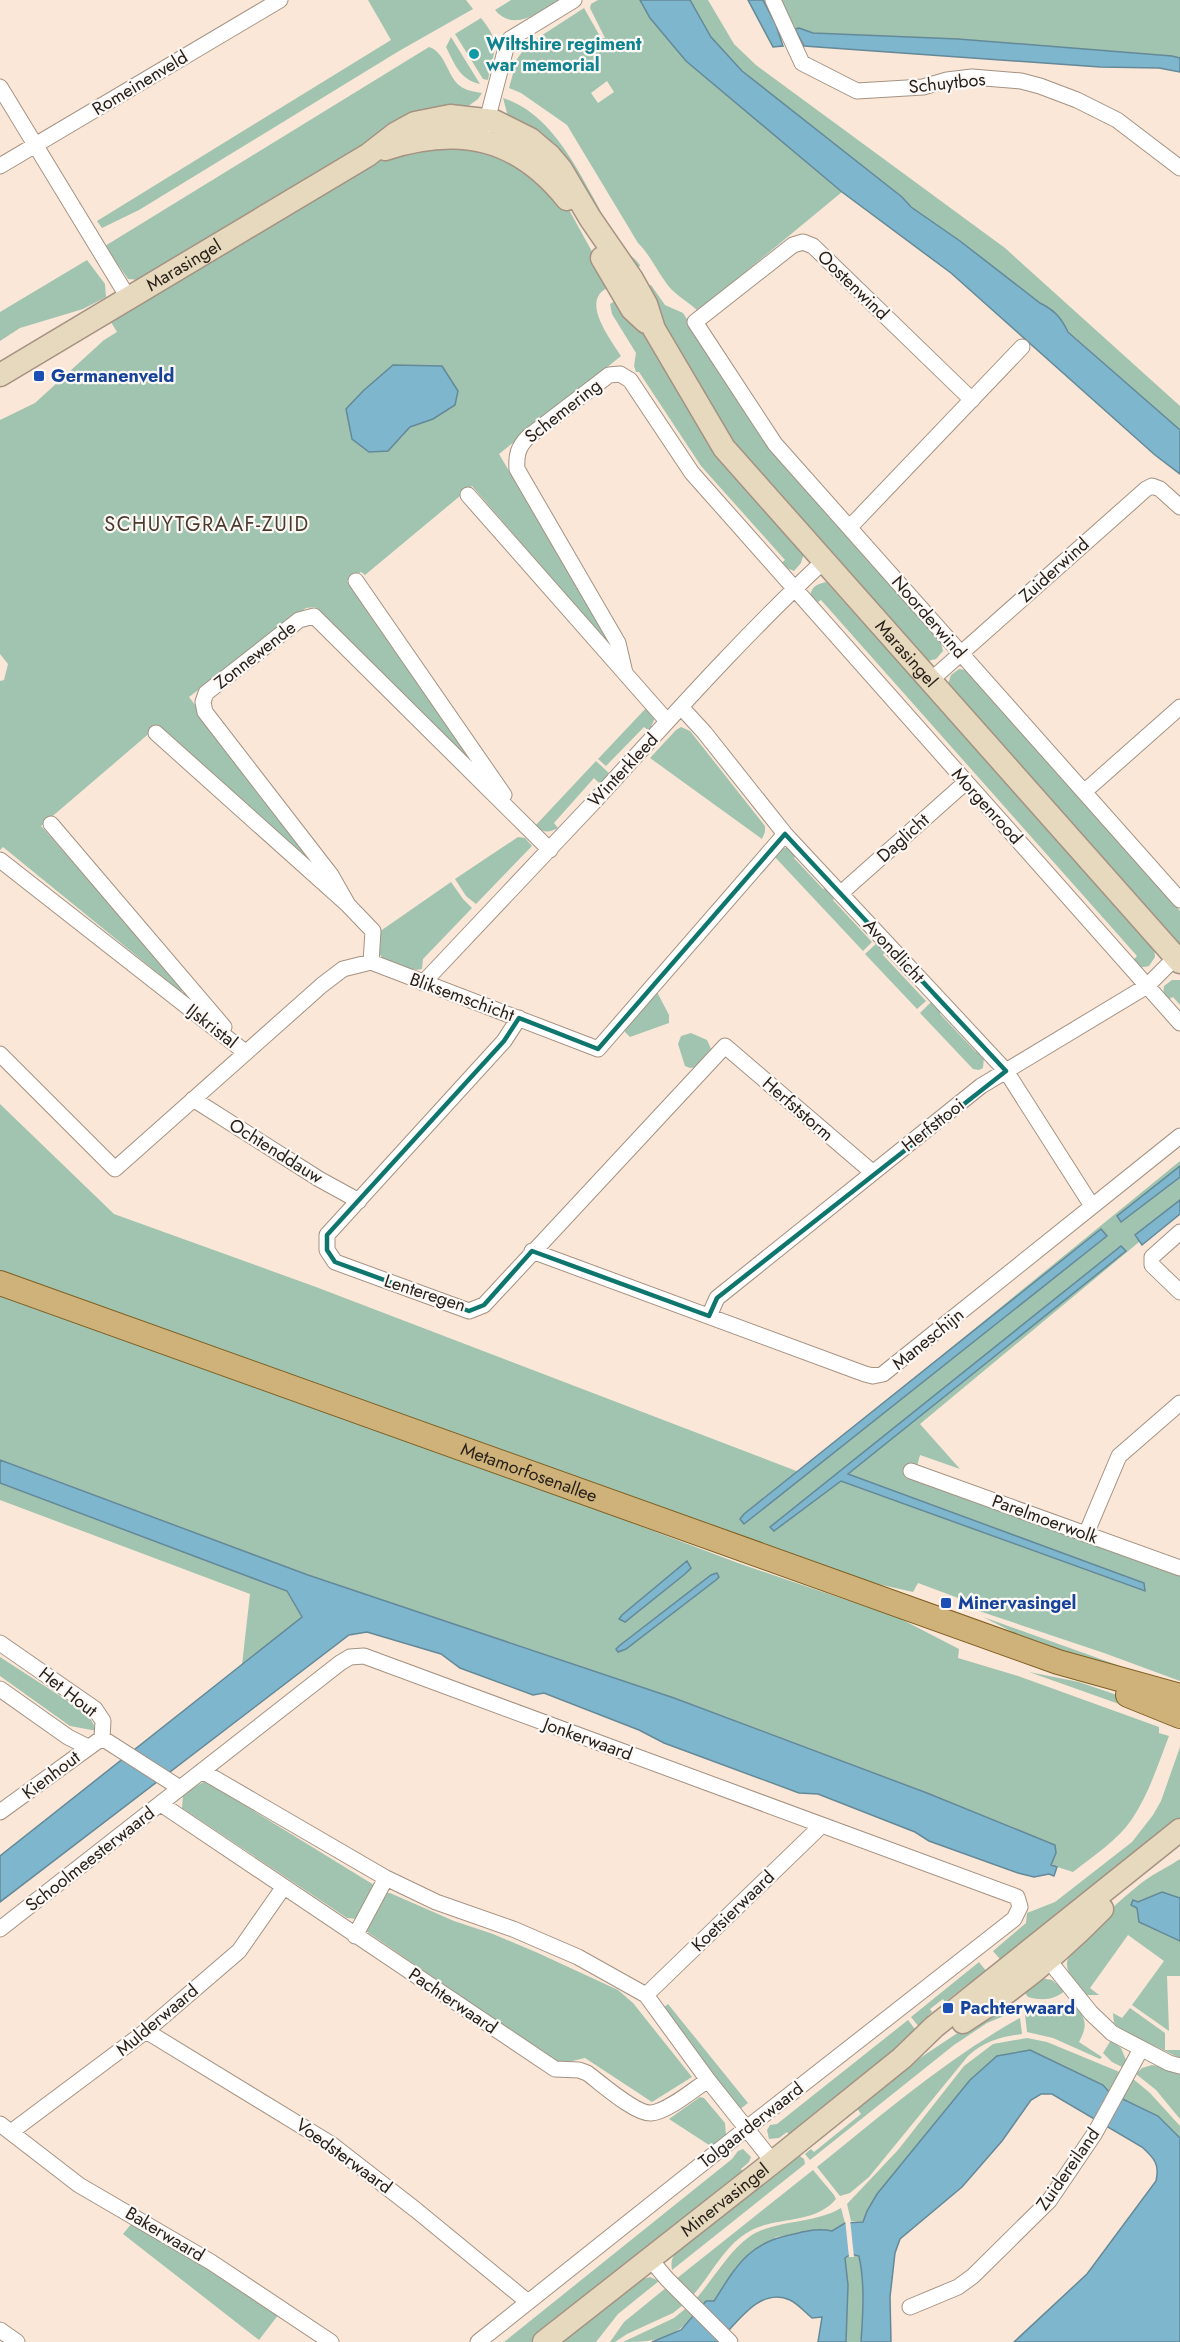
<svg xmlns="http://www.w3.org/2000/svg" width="1180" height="2342" font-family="Jost,sans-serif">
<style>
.green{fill:#a0c4b0;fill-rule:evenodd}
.water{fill:#7eb6ce;stroke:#648998;stroke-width:1.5}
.pier{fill:#fbe7d7}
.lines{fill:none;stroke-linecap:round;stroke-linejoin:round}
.street-casing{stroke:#a49282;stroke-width:17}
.secondary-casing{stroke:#a49282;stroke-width:25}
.primary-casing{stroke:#7f5e20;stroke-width:26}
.street{stroke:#fff;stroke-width:15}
.secondary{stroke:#e7d9bd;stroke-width:22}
.primary{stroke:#ceb27a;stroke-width:24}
.marked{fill:none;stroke:#0f766e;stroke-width:4.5;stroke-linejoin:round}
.culture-dot{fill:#0f9aa8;stroke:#fcf8f5;stroke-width:2}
.transit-dot{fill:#1a4fb4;stroke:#fcf8f5;stroke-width:2}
.labels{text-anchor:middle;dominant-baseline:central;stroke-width:4.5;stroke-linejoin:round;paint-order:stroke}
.culture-label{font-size:18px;font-weight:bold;fill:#0d838f;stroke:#fcf8f5;text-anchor:start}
.street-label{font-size:18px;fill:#28211b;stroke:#fcf8f5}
.transit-label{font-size:18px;font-weight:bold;fill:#164399;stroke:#fcf8f5;text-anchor:start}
.neighbourhood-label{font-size:20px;letter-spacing:1.5px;fill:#493a2c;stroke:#fcf8f5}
</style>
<rect width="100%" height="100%" fill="#fbe7d7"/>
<path class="green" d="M368,0H466L473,9L399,51L139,210L102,228L97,221L391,40Z
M511,0H559C539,12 514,33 495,10Z
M598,0H640L650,18L686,61L842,192L698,311C690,303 680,298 672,290C659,276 652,257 638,243L567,125L521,93L509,88L517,59L527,45L584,8L601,38H605L590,8L591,4ZM607,81L614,92L598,103L591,93Z
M690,0H708L734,44L756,65L1005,248L1180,406V430L1068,331C1061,318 1054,309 1040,303L911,207L902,197L742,71L711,37Z
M763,0H1180V58L958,39L813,33L799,28L787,31L776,25Z
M481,18C503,45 493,50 488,80L483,79L455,34Z
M451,37L480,84C460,80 454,63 446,47Z
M429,47C447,53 447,79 463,88C469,91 476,92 482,93L478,99L464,109L403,120L154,273L139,280L128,279L105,246Z
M503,98C563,117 588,197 621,245C626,253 635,258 640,265L638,270L508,117Z
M458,143L509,157L568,208L611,286C607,288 601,291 599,295C588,311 613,343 621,356L499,454L608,637L606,641L472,486L365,575L361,572L347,581L477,770L315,607L306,608L189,697L321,869L324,877L159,725L41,826L184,988L181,992L3,847L0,850V681L4,680L8,664L0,654V420L35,403L104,340L117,332L111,322L377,161L424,145ZM442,366L433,419L410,427L400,439Z
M87,260L105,284L106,297L83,309L20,328L0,341V312Z
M651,285L665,305L683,313L769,448L941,643L943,651L936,659L928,661L921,657L739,452L661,325L649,286Z
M618,299L804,553L801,563L794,571L779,565L785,560L701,466L639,372H636L634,366L636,353L612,314L610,304Z
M826,582L1154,946L1155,957L1149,966C1141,968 1138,968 1132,961L1137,956L821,600L815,604L810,596C812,586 817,584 826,582Z
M959,669L967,670L1180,911V948L948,684L951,675Z
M648,706L655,718L649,731L644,727L606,766L598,759Z
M681,727L690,731L765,826V832L762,839L650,758L676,730Z
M596,761L611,775L600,784L594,778L554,823L558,828C549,833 544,833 535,826Z
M518,837L525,838L532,846L476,904L466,896L455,879Z
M781,848H790L797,854L794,858L823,889L827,887L836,896L833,900L872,942L863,951L773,855Z
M451,882L463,899L472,908L423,959L422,969C412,972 382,965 379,952C377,946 379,938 379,932Z
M878,942L886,950L883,955L926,1001L917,1009L865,954Z
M1172,980H1180V1005L1173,997L1167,1000L1163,995L1164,986Z
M657,992L669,1015V1023L630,1037L625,1032V1027Z
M933,1000L942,1010L940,1014L976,1052L980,1049L984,1057L983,1068L979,1070L973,1069L920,1013Z
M691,1033L707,1040L711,1049L696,1067L690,1068L685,1066L678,1044L681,1036Z
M0,1104L114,1214L316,1287L799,1472L1180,1161V1208L920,1424L960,1469L920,1455L917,1466L1180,1575V1681L1104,1653L976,1610L977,1605L918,1583L913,1592L851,1578L727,1530L680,1517L0,1273Z
M0,1292L402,1436L738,1563L899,1618L959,1649L958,1658L1018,1676L1159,1727V1733L1169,1736C1158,1764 1149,1794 1132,1819C1118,1840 1093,1856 1073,1872L1051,1865L1056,1853L1055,1845L927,1793L674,1698L308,1575L0,1460Z
M0,1483L287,1591L302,1618L242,1665L250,1594L0,1500Z
M983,1617L1176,1686L1034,1643Z
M0,1657L88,1714L97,1731L70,1726L0,1676Z
M1029,1672L1079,1682L1114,1694L1165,1717L1164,1720Z
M1180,1747V1825L1005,1965L993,1951L1026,1923L1027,1913L1055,1902L1132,1842L1153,1815L1161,1801Z
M205,1781L374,1885L358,1919L347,1918L182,1808L183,1794Z
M1180,1859V1898L1162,1892L1131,1905L1137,1908L1139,1922L1180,1941V1976H1167L1169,2031L1132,2005L1164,1961L1128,1935L1090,1988L1099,1995H1084C1078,1987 1066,1974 1067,1963C1070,1943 1127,1894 1144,1881C1155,1873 1168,1867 1180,1859Z
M385,1893H390L454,1921L493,1934L538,1953L618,1990L633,2003L692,2077L652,2102L585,2058L560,2064L366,1931Z
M979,1962L991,1977L974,1989L968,1984L945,2002L943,1999L930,2009L932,2012L928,2016L930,2018L919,2027L911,2017Z
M1041,1978L1052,1980L1065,1991C1053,2000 1043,2001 1028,1997L1022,1989Z
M1010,1998L1012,2003L1011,2013L987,2023L954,2045L810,2160L805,2154L811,2149L814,2152L861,2114L856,2107L908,2066Z
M1067,2003L1075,2005C1086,2019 1088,2025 1079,2042L1102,2057L1100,2059L1053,2038L1027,2032L1025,2014L1030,2008L1053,2009Z
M668,2004L748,2103L739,2110L661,2010Z
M1130,2008L1165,2033V2050H1180V2058L1121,2030L1114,2023L1113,2013L1122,2018Z
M1020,2018L1022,2034C1000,2037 985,2041 968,2056L869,2177L850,2193L840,2196L817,2167C883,2114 946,2059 1020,2018Z
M908,2020L918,2033L791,2137L787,2132L779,2138L769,2139L767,2130L770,2125L777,2124Z
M1027,2038L1047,2042L1122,2073L1110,2093L1103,2085L1030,2050L997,2056L970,2080L877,2194L867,2211L863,2222L851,2221L847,2204L898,2150L964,2066L993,2044Z
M1111,2040L1121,2048L1126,2060L1124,2068L1112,2062L1103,2053Z
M1152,2065L1180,2071V2119L1156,2090L1136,2074L1142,2068Z
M1132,2078L1150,2093L1180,2126V2138L1158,2116L1122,2099Z
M700,2097L704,2098L725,2123L726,2135L712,2147L669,2119Z
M743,2149L751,2157L749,2162L741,2169L744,2173L532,2342H504L732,2159L738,2151Z
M797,2154L804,2159L805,2164L672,2270C670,2259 674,2254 681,2246Z
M813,2170L834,2195L836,2199C814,2225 776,2216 750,2231C724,2245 711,2276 692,2296L676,2279Z
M841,2208L845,2223L832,2231L820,2229L776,2237L736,2267L714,2301L701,2306L695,2300C712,2281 729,2251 749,2237C775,2219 812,2225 841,2208Z
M132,2223L282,2310L259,2340L123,2234Z
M851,2254L859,2256C865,2284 863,2313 861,2342H846L848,2285L845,2258Z
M650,2277L659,2281L618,2314L596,2342H560L636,2281Z
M667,2287L683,2305L673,2313L627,2334L615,2342H610L624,2322Z
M685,2309L693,2316C673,2340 653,2342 623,2342L674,2318Z"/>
<path class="water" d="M640,0H690L711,37L742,71L902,197L911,207L960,241L1040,303C1054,310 1061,317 1068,332L1180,430V474L1155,455L951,273L842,192L686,61L650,18Z
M748,0H763L776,25L783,46L773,47Z
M799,28L813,33L958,39L1172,56L1180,58V72L1159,68L1100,67L804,46L795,29Z
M393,365L442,366L458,391L455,405L433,419L410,427L388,451L369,452L352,439L346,409L363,391Z
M1180,1166V1177L1121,1222L1117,1216Z
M1180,1200V1214L1142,1245L1135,1235Z
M1101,1229L1107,1236L744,1524L740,1519L744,1514Z
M1121,1246L1126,1251L848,1474L1144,1583L1145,1591L841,1481L774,1531L770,1527Z
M0,1460L308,1575L674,1698L927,1793L1055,1845L1056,1853L1051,1865L1057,1867L1054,1876L1049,1874L1034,1877L1018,1873L929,1841L915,1832L818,1794L799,1793L664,1743L639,1730L544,1693L533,1695L460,1668L441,1654L367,1632L349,1635L0,1902V1856L302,1617L287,1591L0,1483Z
M687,1561L691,1568L685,1574L625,1622L619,1619L622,1615Z
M717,1573L719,1577L716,1580L626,1649L618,1652L616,1649L619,1646L711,1575Z
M1162,1892L1180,1898V1941L1139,1922L1137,1908L1131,1905L1133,1900L1138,1902Z
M1030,2050L1103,2085L1110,2093L1158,2116L1180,2138V2342H1014L1087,2274L1156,2181C1160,2164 1154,2158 1142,2147L1052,2094H1041L1031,2100L1002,2141L962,2187L900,2239L895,2253L890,2297L891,2342H861C863,2313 865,2284 859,2256L851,2254L845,2258L848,2285L846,2342H818L822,2317L812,2318C805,2312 798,2304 790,2300C760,2286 737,2323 718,2342H652L681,2330L706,2301H714C737,2265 749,2242 794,2234C807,2231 818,2228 832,2231L845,2223L863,2222L867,2211L877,2194L970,2080L997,2056Z"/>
<path class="pier" d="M845,2219H850L854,2257H849Z"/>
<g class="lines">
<g class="street-casing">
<path id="street" d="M773,0L802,63L857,91L923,87L947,80L972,77L1021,81L1040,86L1077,100L1117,120L1180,168
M0,87L129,299
M485,128L507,44L510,39L574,0
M0,166L280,0
M972,400L813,246L803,242L793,245L695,322L775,444L1180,900
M468,495L667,721
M850,527L1022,347
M356,581L504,795
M625,673L618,643L517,469C516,455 518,447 528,437L609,375L620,374L630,380L692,473L1180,1023
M931,680L1146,489L1152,486L1160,489L1180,507
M681,707L704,732L785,834L1006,1071L1092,1206
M156,733L348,905L373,931L371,962
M1084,792L1180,707
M51,824L224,1027
M0,860L245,1052
M841,893L966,782
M348,905L331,875L205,712L203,702L206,693L299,620L314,616L550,850
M423,983C479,923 536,864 592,804C668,721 743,636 825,560
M519,1018L504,1041L327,1235V1250L335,1262L469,1311L484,1305L725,1046L872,1172
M0,1054L115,1169L322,985L343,969L371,962L598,1049L785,834
M193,1099L319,1179L359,1201
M1180,1232L1152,1257V1265L1180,1292
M532,1251L865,1374L873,1376L883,1374L1180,1136
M709,1316L717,1298L981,1086L1147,986L1176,957
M911,1471L1180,1568
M1086,1534L1119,1456L1180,1403
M0,1643L95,1709L103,1721L102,1738
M0,1689L68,1737L88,1747
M102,1738L180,1788
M202,1771L386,1878L436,1902L513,1929L578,1957L646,1995L708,2080L773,2162
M161,1804L555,2069L579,2070L587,2073C601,2083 635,2114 651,2113C667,2112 693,2090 708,2080
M0,1812L102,1738
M0,1929L340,1663L350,1657L364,1656L1017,1897L1020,1907L1014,1919L747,2128L478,2342
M355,1936L386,1878
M1042,1952L1091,2013L1112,2033L1169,2063L1180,2066
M646,1995L821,1826
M146,2031L331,2144L416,2210L528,2302
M0,2124L79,2185L211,2262L331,2342
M11,2132L146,2031L239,1951L283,1888
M650,2259L667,2279L730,2342
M910,2307L958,2287L973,2276L1049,2201L1095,2133L1141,2049
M0,2330L17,2342"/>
</g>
<g class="secondary-casing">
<g id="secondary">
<path d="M385,149C460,125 517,137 567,199"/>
<path d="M602,258L632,309L646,322"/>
<path id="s1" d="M0,375L368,155L395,134L415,123L450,116L494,121L530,139L550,156L561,169L590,218L632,279L646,304L654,329L724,448L1180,962"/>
<path d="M963,2022C1014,1990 1060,1952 1102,1909"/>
<path id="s2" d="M544,2342L773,2162L902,2058L934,2027L1180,1830"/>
</g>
</g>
<g class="primary-casing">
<g id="primary">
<path id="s3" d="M0,1283L1058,1662L1180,1696"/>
<path d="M1128,1695L1180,1716"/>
</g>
</g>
<use href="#street" class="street"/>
<use href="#secondary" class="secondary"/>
<use href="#primary" class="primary"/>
</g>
<path class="marked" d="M785,834L1006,1071L717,1298L709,1316L532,1251L484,1305L469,1311L335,1262L327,1250V1235L504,1041L519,1018L598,1049Z"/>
<circle class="culture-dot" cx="474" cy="54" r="6"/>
<g class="transit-dot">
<rect x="33" y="370" width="12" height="12" rx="3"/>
<rect x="940" y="1597" width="12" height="12" rx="3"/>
<rect x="942" y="2002" width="12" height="12" rx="3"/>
</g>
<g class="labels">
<g class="culture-label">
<text x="486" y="44">Wiltshire regiment<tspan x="486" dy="21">war memorial</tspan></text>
</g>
<g class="street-label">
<text transform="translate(140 83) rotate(-31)">Romeinenveld</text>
<text transform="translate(947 83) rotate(-6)">Schuytbos</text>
<text stroke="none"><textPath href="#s1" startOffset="214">Marasingel</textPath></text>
<text transform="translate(853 285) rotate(44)">Oostenwind</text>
<text transform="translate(563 411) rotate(-38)">Schemering</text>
<text transform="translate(1054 570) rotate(-42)">Zuiderwind</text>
<text transform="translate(929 617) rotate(49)">Noorderwind</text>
<text stroke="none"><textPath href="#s1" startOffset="1248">Marasingel</textPath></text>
<text transform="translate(255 655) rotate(-38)">Zonnewende</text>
<text transform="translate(623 770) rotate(-47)">Winterkleed</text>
<text transform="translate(987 806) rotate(48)">Morgenrood</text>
<text transform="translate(903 838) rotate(-42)">Daglicht</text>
<text transform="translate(894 951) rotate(47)">Avondlicht</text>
<text transform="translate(462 997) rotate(20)">Bliksemschicht</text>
<text transform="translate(212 1026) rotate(38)">IJskristal</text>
<text transform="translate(798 1109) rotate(41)">Herfststorm</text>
<text transform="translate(933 1125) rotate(-38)">Herfsttooi</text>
<text transform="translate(276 1151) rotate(32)">Ochtenddauw</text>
<text transform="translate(425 1293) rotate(18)">Lenteregen</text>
<text transform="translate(928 1339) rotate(-39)">Maneschijn</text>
<text stroke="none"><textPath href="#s3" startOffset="562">Metamorfosenallee</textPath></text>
<text transform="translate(1045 1519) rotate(20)">Parelmoerwolk</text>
<text transform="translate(68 1692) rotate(38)">Het Hout</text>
<text transform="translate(588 1739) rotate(20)">Jonkerwaard</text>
<text transform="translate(51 1775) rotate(-37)">Kienhout</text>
<text transform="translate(90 1859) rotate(-38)">Schoolmeesterwaard</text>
<text transform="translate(733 1911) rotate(-44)">Koetsierwaard</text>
<text transform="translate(453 2001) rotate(34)">Pachterwaard</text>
<text transform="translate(157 2020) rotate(-40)">Mulderwaard</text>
<text transform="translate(751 2125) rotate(-38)">Tolgaarderwaard</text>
<text transform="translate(344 2156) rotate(36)">Voedsterwaard</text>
<text transform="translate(1068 2169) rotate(-55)">Zuidereiland</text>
<text stroke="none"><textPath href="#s2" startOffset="230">Minervasingel</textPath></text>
<text transform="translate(165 2234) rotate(31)">Bakerwaard</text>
</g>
<g class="transit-label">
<text x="51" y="376">Germanenveld</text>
<text x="958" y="1603">Minervasingel</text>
<text x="960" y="2008">Pachterwaard</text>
</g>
<g class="neighbourhood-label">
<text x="207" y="524">SCHUYTGRAAF-ZUID</text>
</g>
</g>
</svg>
